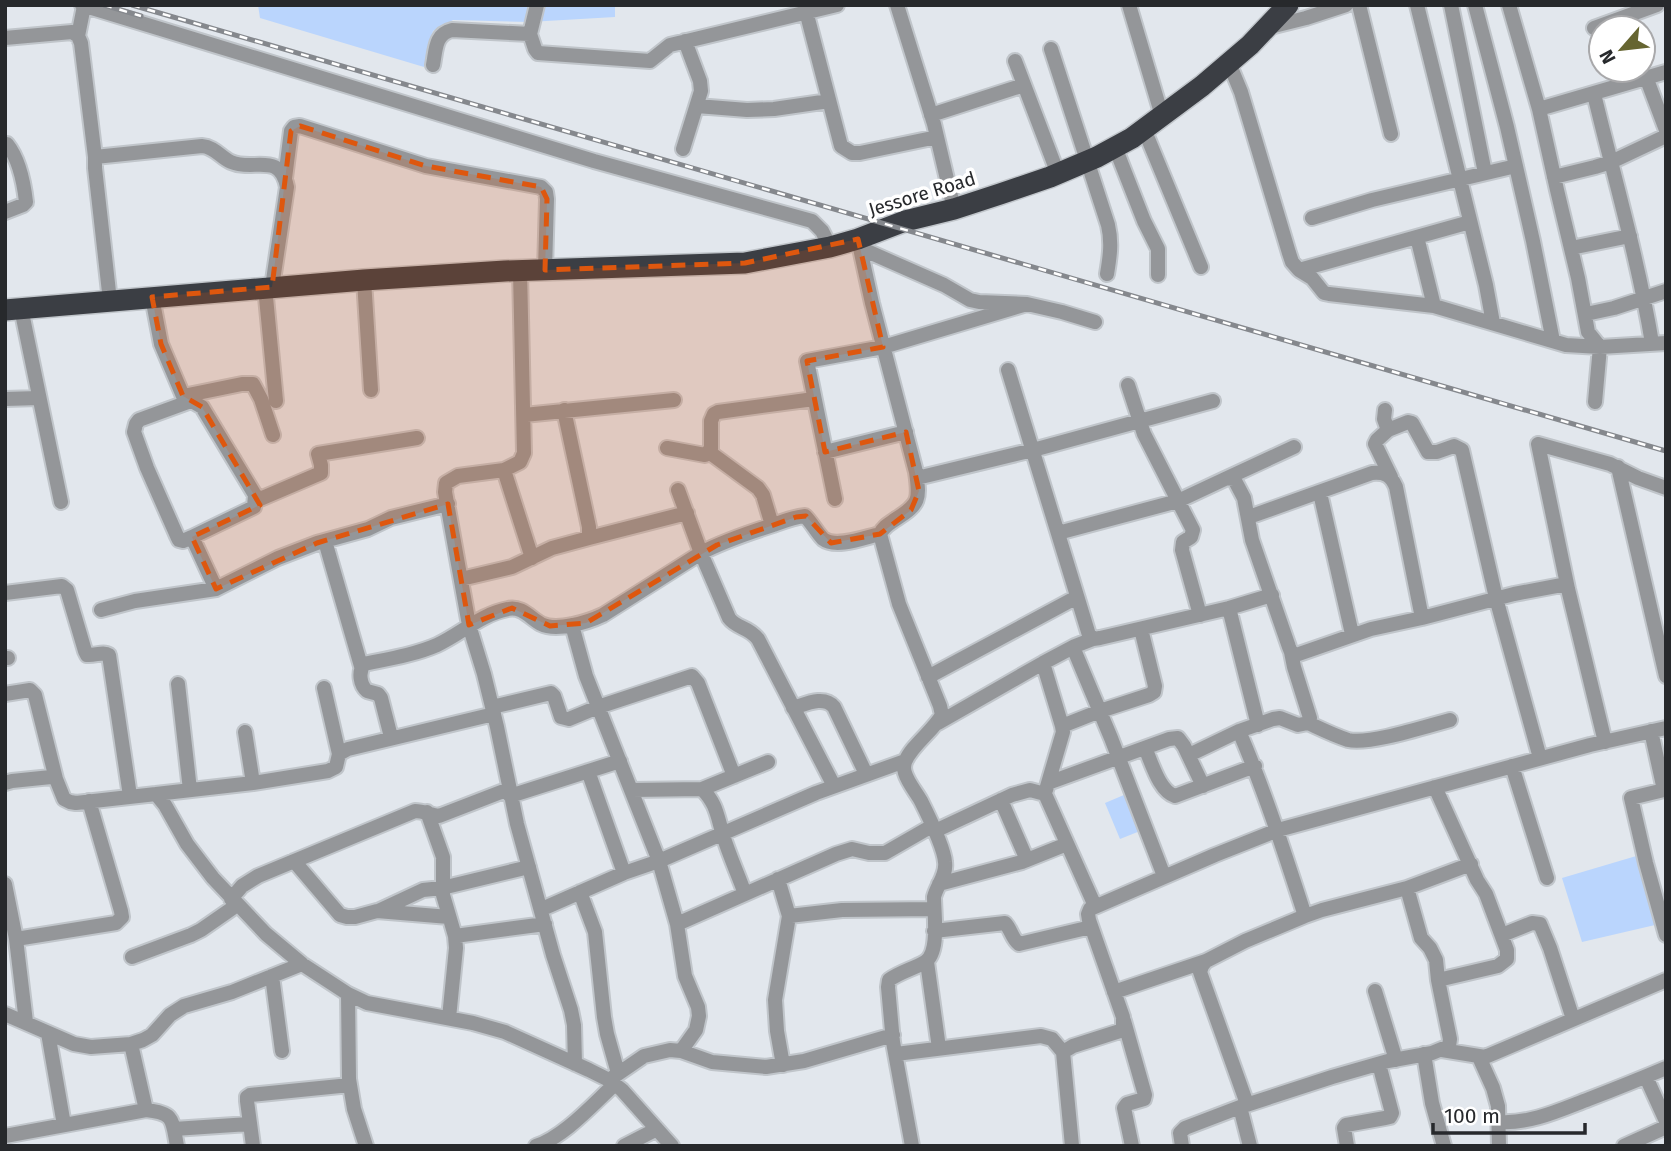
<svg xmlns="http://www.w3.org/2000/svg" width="1671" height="1151" font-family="'Fira Sans',sans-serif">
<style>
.green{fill:#bad5fd}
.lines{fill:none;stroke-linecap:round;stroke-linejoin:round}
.minor-casing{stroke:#c0c5ca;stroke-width:18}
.highway-casing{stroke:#c0c5ca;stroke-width:24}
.minor{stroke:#949699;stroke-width:14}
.highway{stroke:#3b3e44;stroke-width:21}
.rail-casing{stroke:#85888d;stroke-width:5}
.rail{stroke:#fff;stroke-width:2.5;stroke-dasharray:8;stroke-linecap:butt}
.marked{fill:#de570e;fill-opacity:0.2;stroke:#de570e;stroke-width:5;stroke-dasharray:14 9;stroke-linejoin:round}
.labels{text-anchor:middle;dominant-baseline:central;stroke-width:7;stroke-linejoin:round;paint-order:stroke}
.street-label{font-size:19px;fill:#27292c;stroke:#fff}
</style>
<rect width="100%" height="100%" fill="#e2e7ed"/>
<path class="green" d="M258,5H615V17L529,22L453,20L433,31L424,67L260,18Z
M1131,792L1145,829L1120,839L1105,803Z
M1643,854L1655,925L1582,942L1562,878Z"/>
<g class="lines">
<g class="minor-casing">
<path id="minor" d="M82,5L594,161L812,221L822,231L830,247
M897,5L934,124L954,209
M1129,5L1162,116
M1359,5L1391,134
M1417,5L1486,285L1493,323
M1451,5L1485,173
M1475,5L1507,127L1533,241L1553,341
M1509,5L1539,109L1557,190L1578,278L1588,332L1600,347L1595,402
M806,11L841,146L852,153H860L937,137
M1270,27L1306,18L1346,5
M1594,28L1657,5
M530,34L537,5
M78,36L84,6
M5,38L72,32L78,36L81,43L95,157
M1051,49L1108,225C1112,242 1110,256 1107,274
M1015,61L1058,174
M1229,63L1241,92L1289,253L1292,262L1299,270L1470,222
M433,65C436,49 435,34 452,30L530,34L535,49L538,53L650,61L670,45L837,5
M1646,77L1666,130
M1594,94C1614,177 1638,259 1652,343
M697,106L747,110L774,109L829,101
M1539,109L1666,72
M931,115L1024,85
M1144,129L1201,267
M5,144H7C19,159 24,184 26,202L23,205L5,212
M1115,147L1144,221L1158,249V275
M683,149L701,91L700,81L685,41
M1554,177L1595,167L1611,162L1666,136
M285,178L291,131L294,127L300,126L426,166L541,187L546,192L547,199L545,270
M1312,218L1372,200L1516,166
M1417,237L1434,306
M858,239L872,303L916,472C920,499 920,504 896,519C889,524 884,526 880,534L899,604L940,706L942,715C933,731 911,746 905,762C904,765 904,770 905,773C908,783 916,792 921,801C928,815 944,847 945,862C947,875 937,885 934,897C934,914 940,953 925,962C913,969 900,972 889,980L888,987L893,1042L912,1146
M860,248L944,285L970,300L979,302L1027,304L1062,312L1095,322
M1571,248L1630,236
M1299,270L1312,278L1324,293L1329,294L1434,306L1566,345L1600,347L1666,343
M520,271L524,453L520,462L504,470L458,476L446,483L445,492L469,625L484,674L497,727L517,824L553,955L571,1010L574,1025L575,1064
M364,280L371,390
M265,287L276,401
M152,297L161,344L183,396L202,407L255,495L260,499L321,473V465L318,454L417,438
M110,301L95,168V157L202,146C215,147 220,157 231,162C253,172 280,151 287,187L272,287
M21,308L61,502
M1586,314L1614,308L1666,291
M1008,370L1089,635L1093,639L1100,638L1229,608L1272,595
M1128,385L1144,434L1193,530L1191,537L1183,542L1182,550L1200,615
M183,396L242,384H253L261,399L273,435
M5,399L39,398
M191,401L139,420L136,424L134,432L147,468L177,536L179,540L183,541L192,537
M1385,410L1384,419L1388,430L1377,440L1375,444L1391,477
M524,415L674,400
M1388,430L1408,422L1412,423L1428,452H1437L1454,446L1462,450L1496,598L1540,758
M1538,444L1568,589L1605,742
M1538,444L1610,464L1638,478L1666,488
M667,448L705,455L711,449V421L714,414L718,412L814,399
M709,452L758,488L763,495L772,525
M825,452L906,432
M1618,467L1666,676
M504,470L532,558
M917,478L1033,450L1213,401
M1227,478L1294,447
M678,490L701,553L729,618C737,629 748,626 758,639L834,786
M1320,493L1352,634
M835,499L807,361L883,347L1027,304
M1249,517L1372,473C1385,472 1391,475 1396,487L1422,618
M1058,533L1178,501L1227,478L1234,479L1244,498L1252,540L1289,647L1291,652L1296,655L1371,629L1422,618L1514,594L1567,584
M589,538L687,513
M325,541L361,666
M461,579L512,567L552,548L589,538V527L564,410
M216,589L192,537L254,507L255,495
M5,593L62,586L67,590L85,651L87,655C95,656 103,651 109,655L130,796
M1229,608L1258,725
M101,610L135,601L216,589L278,558L317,543L368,529L391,518L448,504
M572,625L586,676L659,861L677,924L685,976L698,1007L699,1016L696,1030L681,1051
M1093,639L1075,646V652L1111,738L1164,876
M5,658H8
M1043,663L1062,726L1063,732L1046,790
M928,677L1077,597
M178,684L190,790
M324,688L339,754
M5,694L30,690L35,695L56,779L64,799L70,802L76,803L156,794L165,805L187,844L213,878L266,934L302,964L348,994L367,1003L473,1023L505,1032L589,1070L609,1080L622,1090L672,1146
M492,707L551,693L554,696L561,717L569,719L598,707L692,676L698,683L734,776
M793,708C806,704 824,695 834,707L866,774
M938,723L1043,663L1075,646
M1308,723C1321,729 1335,736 1348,740C1370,745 1427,726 1450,720
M1062,726L1100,711L1149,695L1154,692L1155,686L1141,629
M1239,731C1265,792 1285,854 1305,916
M1651,731L1664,790L1631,798L1646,863L1666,935
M245,732L253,783
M391,737L381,698L378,694L367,691C360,685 358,672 364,664C388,659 414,655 437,645C461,634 481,614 508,609C522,606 530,618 541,624C557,632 588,622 603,615L701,553C724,541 748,533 773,525C784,521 794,517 805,516C812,523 817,533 823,539C836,549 866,537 880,534
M1145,748C1152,763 1159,791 1175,796L1255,766
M1189,755L1239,731L1273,719L1280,718L1298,725L1308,723L1310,718L1294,667L1291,652
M1512,766L1547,878
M588,771L624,873
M5,783L12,781L51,777L56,779
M1048,783L1169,739L1178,738L1184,746L1203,786
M702,789L768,762
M632,790L702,789C717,804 717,816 723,835C729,855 738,874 745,894
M156,794L253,783L328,771L336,767L339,754L348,749L494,714
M510,796L620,761
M1001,800L1027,860
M427,812L443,857V895L455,936L456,948L449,1018
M935,831L1012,795L1030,790L1045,794L1095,906
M294,861L340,915L347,917H355L377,911L449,917
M778,879L789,916L775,1000L777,1031L783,1065
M5,884L16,939L26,1022
M939,884L1022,862L1067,844
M1407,888L1421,938L1430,948L1436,960L1438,980
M580,892L595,932L604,1017L607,1034L618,1073
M231,899L242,886L258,876L415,811C424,811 430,815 439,816L509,789
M542,909L624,873L659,861L816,793L905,761
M378,911L423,890L442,888L529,867
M789,916L842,910L934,909
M677,924L836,854L852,849L869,853H885L932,826
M934,931L1005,923C1011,929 1012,939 1019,944L1091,927
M1502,935L1532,923L1540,924L1550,948L1573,1019
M455,936L545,924
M16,939L116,923L122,917L121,911L89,801
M132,957L191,935L201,930L237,905
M927,962L939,1048
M272,976L282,1051
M1375,991L1396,1060
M1114,992L1206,961
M348,994L349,1079L354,1109L366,1146
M5,1014L74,1044L91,1047L131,1044L143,1040L152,1035L170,1015L184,1006L232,992L302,964
M1124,1021L1145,1095L1144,1099L1127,1104L1124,1108L1132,1146
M48,1033L64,1125
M131,1044L146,1110
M1442,1050L1485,1057L1666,980
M896,1054L1041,1036L1052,1039L1063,1052
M1424,1054L1432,1103L1444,1146
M1479,1057L1493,1088L1498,1106L1499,1146
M1646,1077L1666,1121
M609,1080L644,1056L670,1050L681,1051L712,1062L766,1067L804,1061L893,1035
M1247,1104L1200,972L1202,966L1206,961L1245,941L1305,916L1322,910L1407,888L1471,864
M1240,1107L1250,1146
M1499,1122C1531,1124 1560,1110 1589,1099C1615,1089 1640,1079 1666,1068
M174,1129L249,1124
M5,1136L146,1110C175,1113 172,1120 177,1146
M253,1146L247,1101V1097L250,1095L350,1085
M536,1146C564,1137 593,1104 615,1084
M624,1146L657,1129
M1072,1146L1063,1052L1073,1046L1123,1030V1017L1089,920L1088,914L1090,909L1215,855L1278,830L1590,745L1666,728
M1182,1146L1180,1133L1185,1128L1240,1107L1332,1077L1388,1061L1432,1053L1449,1046L1450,1039L1438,980L1498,966L1507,959V950L1486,894L1477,880L1435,787
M1347,1146L1344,1128L1346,1125L1385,1118L1390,1117L1392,1113L1379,1064
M1624,1146L1666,1127"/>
</g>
<g class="highway-casing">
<path id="highway" d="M5,310L364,280L505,271L745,263L830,247L858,239L905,221L954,209L1000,194L1050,177L1097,157L1132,138L1202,86L1250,45L1288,5"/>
</g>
<use href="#minor" class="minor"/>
<use href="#highway" class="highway"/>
<g class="rail-casing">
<path id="rail" d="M104,5L141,16
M132,5L1666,451"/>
</g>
<use href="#rail" class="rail"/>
</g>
<path class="marked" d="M300,126L426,166L541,187L547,199L545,270L745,263L858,239L883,347L807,361L825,452L906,432L919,491L911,510L880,534L831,543L806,516L796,517L717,545L586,623L550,626L512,608L469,625L448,504L317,543L216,589L192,537L260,505L202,407L183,396L161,344L152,297L272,287L291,131Z"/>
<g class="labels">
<g class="street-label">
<text transform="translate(922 194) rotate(-17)">Jessore Road</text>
</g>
</g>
<rect width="1671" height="1151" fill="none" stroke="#27292c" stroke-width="14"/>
<g transform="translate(1622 49) rotate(242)"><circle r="33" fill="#ffffff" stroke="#a9a9ab" stroke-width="2"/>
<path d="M0-5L12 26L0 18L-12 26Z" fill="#666531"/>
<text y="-10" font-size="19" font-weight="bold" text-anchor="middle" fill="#27292c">N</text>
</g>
<path d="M1433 1123v10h152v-10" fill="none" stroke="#27292c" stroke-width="3.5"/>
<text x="1444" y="1123" font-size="21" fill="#27292c" stroke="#ffffff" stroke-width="5" paint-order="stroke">100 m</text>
</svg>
